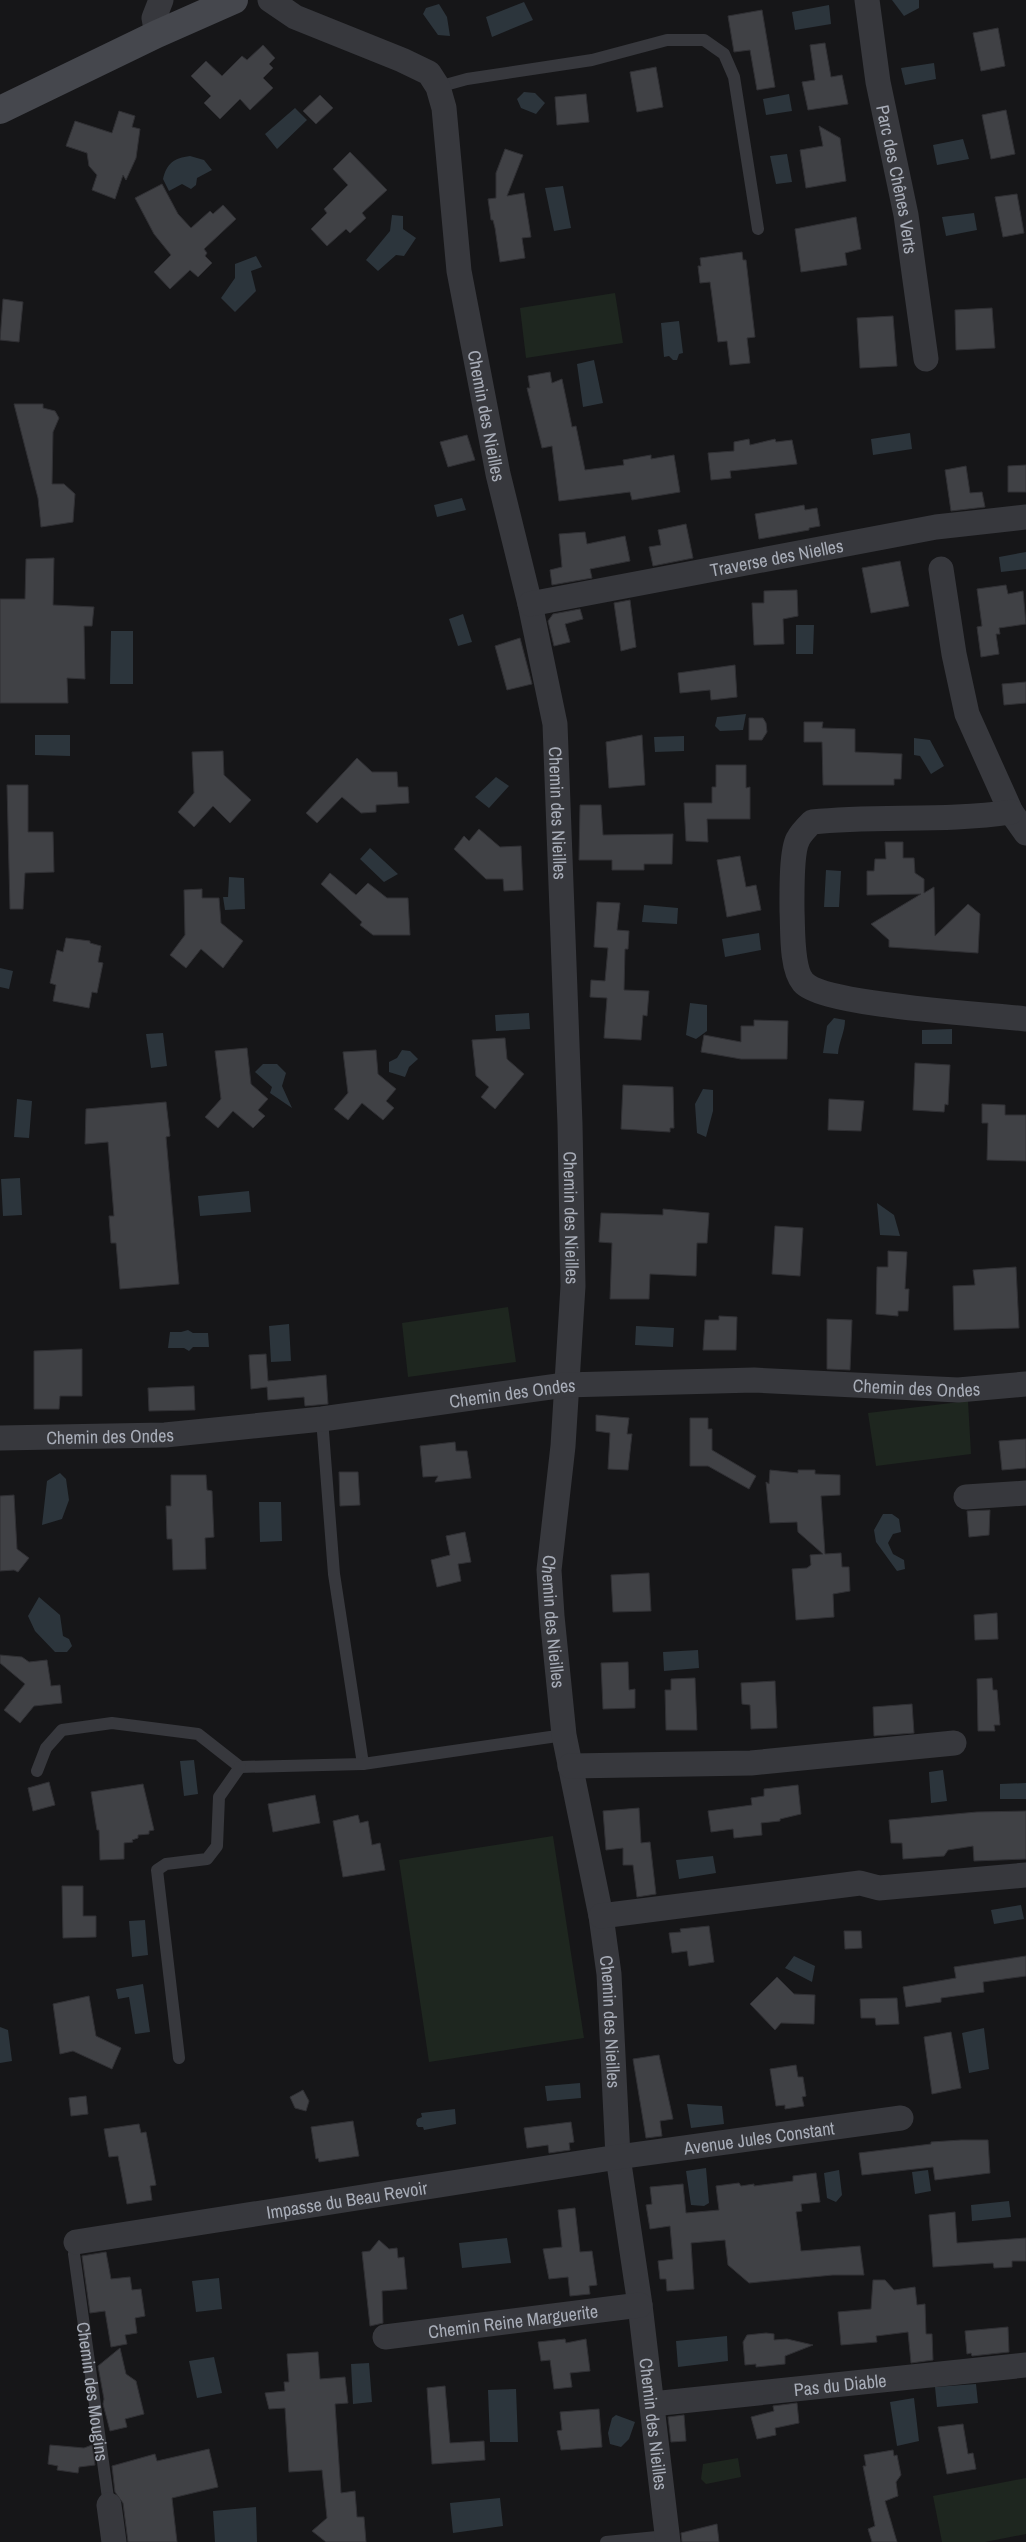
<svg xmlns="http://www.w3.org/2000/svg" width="1026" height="2542" font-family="'Archivo Narrow',sans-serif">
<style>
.green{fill:#1e261f}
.water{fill:#2c353c}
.building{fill:#404145;stroke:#303034}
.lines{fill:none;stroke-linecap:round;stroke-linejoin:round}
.lane{stroke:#37383d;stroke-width:12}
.street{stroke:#37383d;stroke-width:25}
.secondary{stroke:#45474d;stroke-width:28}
.labels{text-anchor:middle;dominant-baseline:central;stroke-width:5;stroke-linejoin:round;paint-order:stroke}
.street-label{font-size:18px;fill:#a8adb8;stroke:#111113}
</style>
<rect width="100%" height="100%" fill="#161618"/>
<path class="green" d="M615,293L623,343L526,358L520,308Z
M508,1307L516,1362L408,1377L402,1323Z
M968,1401L971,1454L876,1466L868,1413Z
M553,1836L584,2038L429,2062L399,1860Z
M738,2458L741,2477L706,2484L701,2479L703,2464Z
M1026,2478V2534L985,2542H942L933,2496Z"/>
<path class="water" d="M892,0H919V8L904,16Z
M524,2L533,20L492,37L486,17Z
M439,4L447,17L450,36L438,35L423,14L426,8Z
M829,5L831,24L795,30L792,12Z
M934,63L936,79L905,85L901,68Z
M524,92L535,93L545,103L536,114L521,108L517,99Z
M789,94L792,111L766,115L763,99Z
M295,108L307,120L277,149L265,134Z
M963,139L969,159L937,165L933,145Z
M787,154L792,182L776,184L770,156Z
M190,156L204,160L212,170L197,178L196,185L191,189L182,184L169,191L163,179C167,163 174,158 190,156Z
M563,186L571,228L554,231L545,188Z
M974,213L977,230L946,236L942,217Z
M392,215L403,216V229L416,238L404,256L396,255L378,271L366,260L390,231Z
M256,256L262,267L251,271L256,291L235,312L221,298L235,278V264Z
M679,321L683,353L679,354L677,360H673L669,356L664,357L661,323Z
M594,360L603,403L583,407L577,364Z
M910,433L912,449L873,455L871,439Z
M462,498L466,510L437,517L434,505Z
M1026,552V569L1001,572L999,557Z
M463,614L472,642L458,646L449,619Z
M796,625H814L813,654H796Z
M111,631H133V684H110Z
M746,714L743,730L720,731L715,726L717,717Z
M35,735H70V756L35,755Z
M684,736V751L655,752L654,737Z
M914,738L930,740L944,766L931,774L920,756L914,755Z
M496,777L509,786L489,808L475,797Z
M370,848L398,874L384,882L360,859Z
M826,870L841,871L839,907H824Z
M229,877L244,878L245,909L225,910L223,897H228Z
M644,905L678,908L677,924L642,922Z
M759,933L761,950L725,957L722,939Z
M0,968L13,971L9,989L0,987Z
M690,1003L707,1005V1031L696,1039L686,1035Z
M529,1013L530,1029L496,1031L495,1015Z
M834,1018L845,1020C845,1032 839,1041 838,1054L823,1053L827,1026Z
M952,1029V1044H922V1030Z
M163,1033L167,1066L151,1068L146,1034Z
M402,1050L410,1051L418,1059L409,1067L405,1077L389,1072V1062L397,1058Z
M263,1064H277L286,1073L282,1086L292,1108L270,1093L272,1087L255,1072Z
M703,1089L713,1090V1111L706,1137L697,1133L695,1104Z
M17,1099L32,1101L29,1138L14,1137Z
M20,1178L22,1215L3,1216L1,1179Z
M249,1191L251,1212L200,1216L198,1196Z
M877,1203L894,1215L900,1236L880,1235Z
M289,1324L291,1361L271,1362L269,1326Z
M636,1326L674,1328L673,1347L635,1345Z
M188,1330L193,1333H208L209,1347H193L189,1351L184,1348H168L170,1332H181Z
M60,1473L66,1479L69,1500L62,1519L42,1525L47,1481Z
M259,1502H281L282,1541L260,1542Z
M883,1514H892L899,1519L901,1532L893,1534L888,1543L893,1554L904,1560L905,1569L897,1571L876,1542L874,1530Z
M39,1597L60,1615L63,1636L69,1639L72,1646L67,1652H55L35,1631L28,1616Z
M698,1650L699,1668L664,1671L663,1652Z
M194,1760L198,1794L184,1796L180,1761Z
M943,1770L947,1801L931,1803L929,1772Z
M1026,1783V1799H1000V1784Z
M713,1856L716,1873L679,1879L676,1860Z
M1021,1905L1024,1919L994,1924L991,1910Z
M145,1920L148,1955L132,1957L129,1921Z
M794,1956L815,1966L812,1982L785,1968Z
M143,1984L150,2032L135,2034L129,1997L118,1999L116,1989Z
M0,2027L8,2030L12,2061L0,2063Z
M984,2028L989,2069L969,2073L962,2033Z
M580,2083L581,2098L547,2101L545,2086Z
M687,2104L722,2106L724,2124L691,2128Z
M455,2109L456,2124L424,2130L423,2127H418L416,2124L417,2119L422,2117L421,2113Z
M706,2168L709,2203L704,2206L691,2205L686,2171Z
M839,2170L842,2195L836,2202L827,2198L824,2173Z
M928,2170L931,2191L915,2194L912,2172Z
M1009,2201L1011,2217L972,2221L971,2205Z
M507,2238L511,2263L462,2268L459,2243Z
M219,2278L222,2309L196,2312L192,2281Z
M727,2336L728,2361L678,2367L676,2341Z
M214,2357L222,2393L197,2398L189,2361Z
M369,2363L372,2402L353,2404L351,2364Z
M976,2384L978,2403L937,2407L935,2387Z
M516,2389L518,2442H490L488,2390Z
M914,2398L919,2441L897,2446L890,2402Z
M616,2415L635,2422L629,2439L621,2447L610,2444L608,2433L612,2418Z
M500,2498L503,2526L453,2533L450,2503Z
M256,2507L257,2542H215L213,2511Z"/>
<path class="building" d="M762,10L775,87L757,90L750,50L734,52L728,16Z
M998,28L1005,66L981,71L973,33Z
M825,43L831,77L842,75L848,104L808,110L802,82L815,80L810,45Z
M263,45L275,58L269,64L273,68L263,78L273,88L250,110L240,99L220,119L204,103L211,96L191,76L206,61L222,76L242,56L247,60Z
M656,67L663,107L637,112L630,72Z
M586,94L589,122L557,125L555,97Z
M320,95L333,108L316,124L303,111Z
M1006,110L1015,154L991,159L982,115Z
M119,111L135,116L132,127L140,129L136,158L126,180L123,175L115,199L92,190L97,175L89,166L87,153L66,146L75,121L112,133Z
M819,126L840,138L846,181L806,188L800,150L823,146Z
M505,149L523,155L507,196L524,193L531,237L522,238L525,258L500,262L495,228L493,220H491L488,199L496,198V173Z
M350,152L387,190L362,213L366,218L350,233L346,229L327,246L311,229L327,213L324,209L348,185L333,169Z
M162,184L178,214L191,228L210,211L213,214L223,205L236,219L204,249L207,253L205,256L212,263L198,277L190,270L170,289L154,272L171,255L154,234L135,198Z
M1017,194L1024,233L1003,237L995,197Z
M856,217L861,249L845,253L847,265L801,272L795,229Z
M742,252L743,260H746L755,337L747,338L750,363L730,365L727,341L718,342L710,282L700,283L698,266H701L700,258Z
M3,299L23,302L19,342L0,340Z
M992,308L995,348L956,350L955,310Z
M893,316L897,366L860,368L857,318Z
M550,372L552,383L562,379L572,427L576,426L585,470L624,465L623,460L651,455V459L674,455L680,492L632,500L630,492L559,501L552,446L542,448L527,388H530L528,376Z
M14,404H43V408L55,411L59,418L53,432L52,484H64L75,494L73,522L41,527L38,498Z
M467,435L475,460L448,467L440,442Z
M749,439L750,445L775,439L776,442L792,440L797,464L730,471L731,478L711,480L708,453L734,451V442Z
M1026,465V492H1008V466Z
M966,466L970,493L982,492L985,507L951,511L945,470Z
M804,505L805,510L817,508L820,526L809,528V530L759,539L755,514Z
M686,524L693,558L653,566L649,547L661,545L658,530Z
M585,532L587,544L625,536L630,561L590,569L592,578L552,585L550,570L562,567L559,534Z
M54,558L53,605L94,607L92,626H84L85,679L67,678L68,703H0V599H25L26,559Z
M900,561L909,606L871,613L862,568Z
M1006,585L1008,594L1023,591L1026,624L999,628L1000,634H996L999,654L981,657L977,627L982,626L977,589Z
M797,590L798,616L783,619L784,644L754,645L752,603H764V591Z
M630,600L636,647L621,651L614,603Z
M580,609L583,619L565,624L570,642L554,646L548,621L553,614Z
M520,638L532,684L507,690L495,646Z
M735,665L737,697L711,700L710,690L680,693L678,673Z
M1026,682V703L1004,705L1002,684Z
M749,718H763L766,723L767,732L762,740H749Z
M804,722H823L822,728L855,729V752L902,754L901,779H894V785H823L822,742H804Z
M642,735L645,785L609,788L606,742Z
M223,751L224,775L251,800L230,823L213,806L194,827L178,812L194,793L192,752Z
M357,758L372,772H397L398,787H408L409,803L376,805V812L361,813L342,797L317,823L306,813Z
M716,765H746V788L750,787V819H707L708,842L686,841L684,803H712V787H716Z
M7,785H28V832H53L54,872L25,873L23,909H10Z
M580,805H601L603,835L673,834L672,864H644V870H612V860H579Z
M479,829L500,847L521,846L523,890L504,891L503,879H486L454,849L464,836L469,841Z
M885,842H903V858H914L915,873L924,879V893L934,887L935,936L968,904L980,914L978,953L889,947V940L871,924L921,894L867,895V871H874L875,859H886Z
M740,856L746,887L756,885L761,910L727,917L717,860Z
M330,873L356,895L368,883L387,898H408L410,935H373L360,925L362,922L321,884Z
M202,889V898H219L221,923L243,941L223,968L201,949L186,968L170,955L185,935L184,890Z
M597,902L620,903L617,930L629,931L628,949H625L624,990L649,991L647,1016L643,1015L641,1040L604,1038L607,998L590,997L591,980L605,981L608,948L594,947Z
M66,938L90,941V943L101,946L98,962L103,963L97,993L92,992L89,1008L53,1001L56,985L50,983L57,950L63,952Z
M754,1020L788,1021L787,1059H741L701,1052L704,1035L741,1042V1026H754Z
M505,1038L507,1059L524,1074L495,1109L481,1097L489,1087L476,1076L472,1040Z
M247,1048L251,1084L268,1099L258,1110L265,1116L253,1128L233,1111L218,1128L205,1117L221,1099L215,1051Z
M376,1050L378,1074L396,1089L386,1101L394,1108L383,1120L362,1103L348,1120L334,1109L348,1093L343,1052Z
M915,1063L950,1065L948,1105L945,1104L944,1112L913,1110Z
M623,1085L673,1087L674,1128H670V1132L621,1129Z
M829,1099L864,1101L861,1131L828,1130Z
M166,1102L170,1136L166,1137L179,1284L120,1289L116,1243H111L109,1216H114L108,1142L85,1144L86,1109Z
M982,1104L1005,1105V1115H1026V1161L987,1160L988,1123H982Z
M663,1209L709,1213L707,1243H697L696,1276L650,1274L649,1299H610L612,1243L599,1242L601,1213L663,1215Z
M775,1226L803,1228L800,1276L772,1274Z
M888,1251L907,1252L905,1289H909L908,1311H898V1316L876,1314L877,1267H888Z
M1016,1267L1019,1328L954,1330L953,1286L975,1285L973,1270Z
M719,1316L737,1317L736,1350H703L705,1320H719Z
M827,1319L852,1320L850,1370L827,1369Z
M82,1349V1396H60L59,1409H34V1351Z
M266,1354L268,1381L326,1375L328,1404L305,1406L304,1397L268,1400L267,1387L251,1389L249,1355Z
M194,1386L195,1410L149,1411L148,1388Z
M596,1415L629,1418L627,1434H632L628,1470L608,1469L610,1433L596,1431Z
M690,1418H708V1429H712V1450L756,1476L749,1489L708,1466H690Z
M1026,1439V1468L1002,1470L999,1441Z
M455,1442L456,1451H467L471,1478L435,1482L438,1476L423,1477L420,1446Z
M770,1470L798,1473V1470H815V1474L840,1475V1495L821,1496L825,1554L841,1553L842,1567H849L850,1591L833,1594L834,1617L796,1620L792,1569L807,1568L811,1565L810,1555L823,1554L798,1532L797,1522L770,1523L766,1482L769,1484Z
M339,1472H358L360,1505L340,1506Z
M171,1475H206L207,1490L212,1491L214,1537L205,1538L206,1569L173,1570L172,1539H167L166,1506H171Z
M14,1495L17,1549L29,1558L18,1572L14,1570L0,1571V1496Z
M990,1510L989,1535L969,1537L967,1511Z
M465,1532L471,1562L458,1564L461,1581L437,1587L431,1560L450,1555L446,1536Z
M649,1573L651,1611L613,1612L611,1575Z
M997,1613L998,1639L975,1640L974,1615Z
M0,1655L22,1657L29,1662L47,1660L51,1686L60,1685L62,1703L34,1706L20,1723L4,1710L25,1684L0,1663Z
M628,1662L629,1690L635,1689V1708L603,1709L601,1663Z
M695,1678L697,1730H666L665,1690H671V1679Z
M992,1678L993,1690H997L1000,1725H994L995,1731H978L977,1679Z
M775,1681L777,1728L751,1729L750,1705L742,1704L741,1683Z
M912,1704L914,1733L874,1736L873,1707Z
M49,1782L55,1805L33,1811L28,1788Z
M143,1784L154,1830L149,1831V1834L138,1835V1838L132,1840L133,1842L124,1843V1859L100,1860L99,1830H97L91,1792Z
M798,1785L801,1814L780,1819V1821L761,1823L762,1835L734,1838L733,1829L711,1832L708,1811L752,1805L751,1798L764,1796V1789Z
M315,1795L320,1823L273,1832L268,1804Z
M639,1808L641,1843L650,1842L656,1894L637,1897L633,1865H623V1848L606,1850L603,1811Z
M1026,1811V1859L974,1861L973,1846L948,1850L944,1856L903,1859L902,1843H891L889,1820L977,1812Z
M358,1815L360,1823L368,1821L372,1845L380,1843L385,1870L343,1877L333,1821Z
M62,1886H83V1916H96V1937L63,1938Z
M709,1926L714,1962L689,1966L687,1951L672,1953L669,1933L681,1932L680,1929Z
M844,1931H861L862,1948L845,1949Z
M1026,1956V1976L983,1982L984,1992L941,1998V2002L906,2007L903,1987L956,1978L954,1967Z
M777,1977L794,1994L815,1995L814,2024L781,2023L775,2030L750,2004Z
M89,1996L96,2036L121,2048L112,2069L73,2051L60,2054L53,2004Z
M897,1998L899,2024L876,2025L875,2018H861L860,1999Z
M951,2032L961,2088L932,2094L924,2037Z
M659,2055L673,2119L660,2121L662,2136L646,2138L633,2059Z
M796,2065L798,2077H803L806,2096L802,2097L804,2106L785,2109V2105L776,2106L770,2069Z
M303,2090L309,2101L306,2111L295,2108L290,2097Z
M86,2096L88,2114L71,2116L69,2098Z
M353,2121L359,2156L319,2162L318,2158L316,2159L311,2127Z
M571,2122L574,2142L569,2143L570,2150L549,2153L548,2145L527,2148L524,2128Z
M139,2124L141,2133L146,2132L156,2185L150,2186L152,2200L127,2204L118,2156L109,2157L104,2129Z
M961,2140H988L990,2173L935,2180L933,2167L862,2175L859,2153L931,2144V2142Z
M816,2173L820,2202L801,2204L802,2211L796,2212L801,2251L860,2246L864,2275H833L749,2283L728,2265L725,2240L691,2243L694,2289L667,2291L666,2279H660L658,2261L673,2259L670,2226L650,2229L646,2205L652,2204L650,2187L683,2184L686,2213L719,2210L716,2186L739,2183L741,2186L754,2184V2186L793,2181V2176Z
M575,2208L580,2252L592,2251L597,2285L589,2286L590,2294L570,2296L568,2277L549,2279L543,2249L562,2247L558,2210Z
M955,2212L957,2243L1026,2238V2261H1012V2267L994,2268L993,2263L933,2267L929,2215Z
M379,2240L389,2249L397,2248L398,2258L404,2257L407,2289L382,2291L383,2323L370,2326L362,2252L370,2251Z
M106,2252L111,2279L130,2277L132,2290L141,2289L145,2316L135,2318L137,2333L125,2335L127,2344L111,2347L105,2311L90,2313L82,2256Z
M873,2280H885L894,2290L915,2287L917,2305L925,2304L926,2334H932L933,2360L911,2363L908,2332L876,2336L877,2342L841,2345L838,2312L871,2309Z
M1008,2327L1009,2352L972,2356L971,2353L967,2354L965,2331Z
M766,2333L774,2334V2340L787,2339L813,2345L785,2356V2364L756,2367V2364L745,2365L743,2342L747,2335Z
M565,2339L566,2343L586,2339L590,2371L570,2373L572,2387L554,2389L550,2360L541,2361L538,2342Z
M120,2348L126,2374L136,2381L144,2414L125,2419L127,2427L110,2431L103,2404L104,2399L98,2366Z
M318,2352L320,2379L345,2377L348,2403L335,2404L341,2493L355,2491L357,2517H364L366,2542H326L312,2531L327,2518L322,2470L289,2472L285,2408L269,2409L265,2393L285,2391L284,2382H289L287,2354Z
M445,2386L450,2443L484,2441L485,2460L432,2464L427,2388Z
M797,2403L799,2423L775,2428L776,2435L757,2439L751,2417L774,2411L773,2406Z
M599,2409L602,2447L561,2450L557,2431L562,2430L560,2412Z
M684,2415L686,2441L671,2442L668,2417Z
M963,2424L968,2454L973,2453L976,2469L947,2474L938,2427Z
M50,2445L84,2448L92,2445L95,2465L79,2467L78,2473L57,2470L58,2466L48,2464Z
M209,2449L218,2487L172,2498L177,2542H128L123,2503L115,2492L112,2466L155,2454L157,2461Z
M893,2450L894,2456L897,2455L901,2475L896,2482L898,2496L885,2501L897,2542H872L868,2529L875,2526L863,2466H866L864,2455Z
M717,2524L719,2542H682L681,2533Z"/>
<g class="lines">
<g class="lane">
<path d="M438,87L467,79L592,60L667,40H704L724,54L734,77L758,229"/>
<path d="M322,1419L334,1574L363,1764"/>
<path d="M37,1771L46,1748L62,1730L112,1723L198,1734L240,1767L363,1764L564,1735"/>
<path d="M179,2058L157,1870L166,1864L207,1859L217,1846L219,1797L240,1767"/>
<path id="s1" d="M76,2242L74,2254L109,2505"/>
<path d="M606,2542L667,2536"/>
</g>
<g class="street">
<path id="s2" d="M270,0L295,17L402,60L429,73L438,87L444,108L459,271L498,474L530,604L555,724L570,1124L573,1286L563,1446L549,1570L552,1616L564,1735L601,1916L609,1974L618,2157L640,2305L668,2542"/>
<path id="s3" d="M867,0L878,82L906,215L926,359"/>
<path d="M157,34L154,18L161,0"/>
<path d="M941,569L954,654L967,714L1011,812L1026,833"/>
<path id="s4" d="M530,604L936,527L1026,517"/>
<path d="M1011,812C945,822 878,815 812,822C807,827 801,833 798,839C791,852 792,896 792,911C793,929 791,968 803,982C823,1006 987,1014 1026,1019"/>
<path id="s5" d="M0,1438L165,1435L322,1419L565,1385L754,1380L958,1390L1026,1384"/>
<path d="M966,1497L1026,1493"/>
<path d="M570,1766L751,1763L954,1743"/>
<path d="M601,1916L860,1883L879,1888L1026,1875"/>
<path id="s6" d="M76,2242L618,2157L901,2118"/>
<path id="s7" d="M385,2337L640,2305"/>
<path id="s8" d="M652,2404L1026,2365"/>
<path d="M109,2505L114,2542"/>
</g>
<path class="secondary" d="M0,110L157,34L234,0"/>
</g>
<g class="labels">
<g class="street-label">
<text stroke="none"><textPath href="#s3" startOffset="182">Parc des Chênes Verts</textPath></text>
<text stroke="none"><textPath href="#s2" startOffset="525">Chemin des Nieilles</textPath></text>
<text stroke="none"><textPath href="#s4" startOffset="251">Traverse des Nielles</textPath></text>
<text stroke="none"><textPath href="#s2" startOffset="930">Chemin des Nieilles</textPath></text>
<text stroke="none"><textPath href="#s2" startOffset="1335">Chemin des Nieilles</textPath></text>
<text stroke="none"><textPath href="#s5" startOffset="920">Chemin des Ondes</textPath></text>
<text stroke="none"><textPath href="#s5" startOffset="515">Chemin des Ondes</textPath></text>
<text stroke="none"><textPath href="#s5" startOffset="110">Chemin des Ondes</textPath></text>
<text stroke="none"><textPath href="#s2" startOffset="1740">Chemin des Nieilles</textPath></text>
<text stroke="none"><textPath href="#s2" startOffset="2145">Chemin des Nieilles</textPath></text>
<text stroke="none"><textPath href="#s6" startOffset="691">Avenue Jules Constant</textPath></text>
<text stroke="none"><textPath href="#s6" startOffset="274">Impasse du Beau Revoir</textPath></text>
<text stroke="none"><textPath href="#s7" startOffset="129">Chemin Reine Marguerite</textPath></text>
<text stroke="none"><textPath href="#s8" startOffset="189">Pas du Diable</textPath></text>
<text stroke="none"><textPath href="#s1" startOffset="151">Chemin des Mougins</textPath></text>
<text stroke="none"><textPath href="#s2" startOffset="2550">Chemin des Nieilles</textPath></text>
</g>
</g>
</svg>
